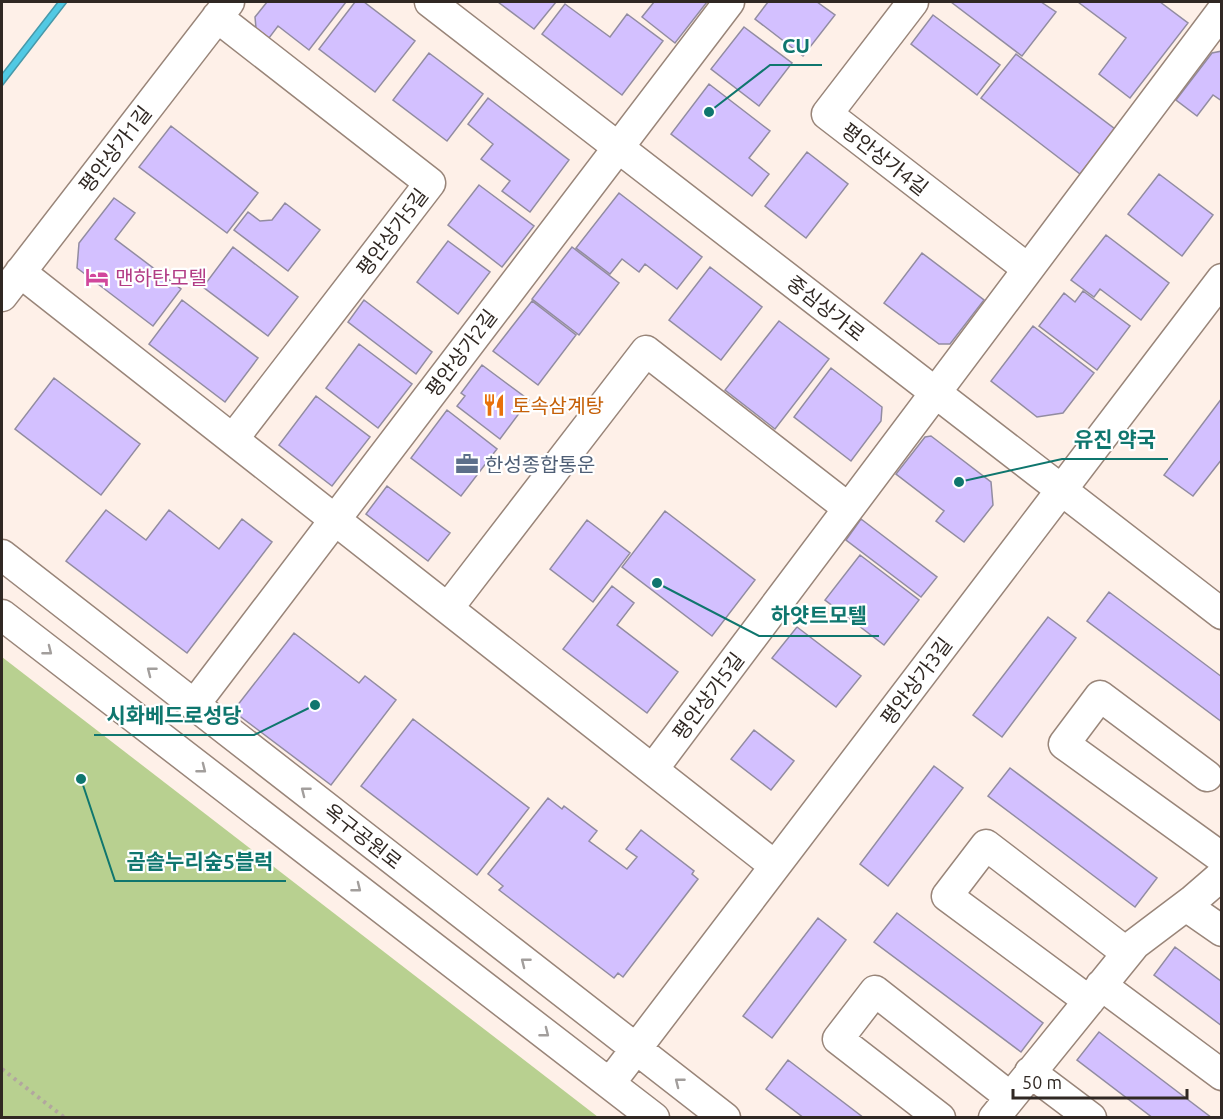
<svg xmlns="http://www.w3.org/2000/svg" width="1223" height="1119" font-family="Ubuntu,'Noto Sans KR',sans-serif">
<style>
.green{fill:#b8d090}
.water{fill:#51c9e4;stroke:#4799aa;stroke-width:1.5}
.building{fill:#d3c0ff;stroke:#928ca1;stroke-width:1.5}
.lines{fill:none;stroke-linecap:round;stroke-linejoin:round}
.minor-casing{stroke:#998579;stroke-width:33}
.path{stroke:#b2a69f;stroke-width:4;stroke-dasharray:3 4.5;stroke-linecap:butt}
.minor{stroke:#fff;stroke-width:30}
.oneway{stroke:#a29e9c}
.labels{text-anchor:middle;dominant-baseline:central;stroke-width:4.5;stroke-linejoin:round;paint-order:stroke}
.street-label{font-size:20px;fill:#302823;stroke:#fff}
.hotel-label{font-size:20px;fill:#b23c85;stroke:#fff;text-anchor:start}
.food-label{font-size:20px;fill:#c56008;stroke:#fff;text-anchor:start}
.service-label{font-size:20px;fill:#4e5e75;stroke:#fff;text-anchor:start}
.leader{fill:none;stroke:#0f766e;stroke-width:2}
.callout-dot{fill:#0f766e;stroke:#fff;stroke-width:2}
.callout-label{font-size:21px;text-anchor:middle;font-weight:bold;fill:#0f766e;stroke:#fff;stroke-width:4.5;stroke-linejoin:round;paint-order:stroke}
</style>
<rect width="100%" height="100%" fill="#fef0e8"/>
<path class="green" d="M2,657L598,1117H2Z"/>
<path class="water" d="M58,2H67L2,86V74Z"/>
<path class="building" d="M267,2H346L309,50L278,26L269,38L256,28L255,17Z
M355,2H364L415,41L375,92L319,49Z
M498,2H556L534,29Z
M654,2H707L675,43L642,17Z
M768,2H817L835,15L803,56L755,19Z
M951,2H1041L1056,12L1022,56Z
M1078,2H1160L1188,23L1130,98L1099,74L1126,38Z
M565,4L610,37L627,14L663,41L622,95L542,34Z
M933,15L1000,65L977,95L911,44Z
M744,27L792,63L759,106L711,69Z
M1222,51V101L1213,95L1197,116L1176,100L1212,53Z
M429,53L483,94L447,141L393,100Z
M1016,54L1115,129L1080,174L981,98Z
M709,84L770,131L749,158L769,174L752,196L671,134Z
M488,98L569,160L530,212L502,191L510,181L481,159L493,144L468,124Z
M171,126L258,193L227,233L139,167Z
M807,152L848,184L806,238L765,206Z
M1159,174L1213,215L1182,256L1128,214Z
M479,185L534,226L502,267L448,225Z
M619,193L702,257L677,289L645,264L639,272L622,259L610,274L576,248Z
M114,198L135,213L115,239L181,289L153,326L77,268L79,243Z
M285,203L320,230L288,271L234,230L248,212L260,221L272,220Z
M1106,235L1169,283L1141,320L1100,289L1094,297L1071,280Z
M448,241L490,272L458,314L417,282Z
M233,247L298,297L268,336L203,287Z
M572,247L619,283L579,335L532,299Z
M922,253L984,300L950,344H939L884,303Z
M710,267L762,307L721,360L669,320Z
M1083,291L1130,326L1097,370L1039,326L1064,293L1075,302Z
M182,300L258,358L225,402L149,344Z
M364,300L432,352L416,374L348,322Z
M532,301L576,335L538,385L493,351Z
M779,321L829,359L775,429L725,390Z
M1033,326L1094,373L1063,413L1037,417L991,381Z
M359,344L412,384L378,428L326,388Z
M482,365L529,400L500,439L457,406L465,396L461,393Z
M831,368L882,407L881,421L851,461L794,417Z
M54,378L140,444L101,495L15,429Z
M316,396L370,437L332,486L279,445Z
M1222,398V459L1193,496L1164,475Z
M447,410L497,449L461,496L411,458Z
M931,436L991,482L993,505L964,542L936,521L944,511L896,474L925,437Z
M387,486L450,533L428,561L366,514Z
M106,510L146,540L169,510L219,549L242,519L272,542L187,653L66,561Z
M665,511L755,580L712,636L622,567Z
M861,519L937,577L921,597L846,540Z
M587,520L630,553L593,602L550,569Z
M860,555L919,600L884,645L825,600Z
M612,586L634,603L617,625L678,672L647,713L563,649Z
M1109,592L1222,677V722L1087,621Z
M1048,617L1076,638L1002,737L973,715Z
M797,627L861,676L836,707L772,658Z
M294,633L359,683L365,676L396,700L331,785L233,711Z
M413,719L529,808L477,875L361,786Z
M754,730L794,761L771,790L731,759Z
M934,766L963,788L888,886L860,864Z
M1010,768L1157,878L1135,907L988,796Z
M548,798L562,809L564,806L597,831L589,841L627,869L637,857L626,849L641,830L694,871L692,874L698,879L623,977L618,973L614,978L499,890L503,886L488,874Z
M897,913L1043,1023L1021,1052L874,942Z
M818,918L846,940L772,1038L743,1016Z
M1175,947L1222,982V1026L1154,975Z
M1099,1032L1212,1118H1153L1077,1060Z
M788,1060L864,1118H804L766,1089Z"/>
<g class="lines">
<g class="minor-casing">
<path id="minor" d="M430,2L1222,614
M913,2L827,114L1028,269
M217,17L430,183L233,439
M20,272L775,866
M2,296L229,2
M2,555L725,1118
M448,608L646,351L848,508
M2,615L654,1118
M194,705L729,2
M653,769L1222,11
M1207,776L1100,696L1064,744L1222,858
M1186,906L1222,931
M1101,985L1222,1075
M1089,1001L947,896L986,845L1127,953
M1030,1072L1091,1118
M610,1083L1222,279
M940,1118L838,1039L875,991L1010,1097
M994,1118L1135,944L1192,901L1222,875"/>
</g>
<path class="path" d="M2,1069L65,1118"/>
<use href="#minor" class="minor"/>
</g>
<defs><path id="oneway-chevron" d="M-2-3.5L2.5 0L-2 3.5" fill="none" stroke-width="1.6" stroke-linecap="round" stroke-linejoin="round" transform="scale(1.5)"/></defs>
<g class="oneway">
<use href="#oneway-chevron" transform="translate(48 651) rotate(38)"/>
<use href="#oneway-chevron" transform="translate(151 671) rotate(-142)"/>
<use href="#oneway-chevron" transform="translate(202 769) rotate(38)"/>
<use href="#oneway-chevron" transform="translate(305 791) rotate(-142)"/>
<use href="#oneway-chevron" transform="translate(357 888) rotate(38)"/>
<use href="#oneway-chevron" transform="translate(525 962) rotate(-142)"/>
<use href="#oneway-chevron" transform="translate(545 1033) rotate(38)"/>
<use href="#oneway-chevron" transform="translate(679 1082) rotate(-142)"/>
</g>
<defs>
<g id="hotel-bare" transform="scale(1.8)"><path d="M-6-4.5h1.5V1H6V5H4.5V3h-9V5H-6ZM-4 0a1.8 1.8 0 1 1 3.6 0ZM.5 0V-2.5h3Q6-2.5 6 0Z" fill="#d1479c" stroke="#fff" stroke-width="2.5" paint-order="stroke"/></g>
<g id="restaurant-bare" transform="scale(1.8)"><path d="M-5-6h1v4h1v-4h1v4h1v-4h1v5L-1.5 .5V6h-2V.5L-5-1ZM5-6V6H3V1.5H1.5Q1.5-4 5-6Z" fill="#e8710a" stroke="#fff" stroke-width="2.5" paint-order="stroke"/></g>
<g id="office-bare" transform="scale(1.8)"><path d="M-6-3h4V-5.5h4V-3h4V5H-6ZM-1-4.5V-3h2v-1.5ZM-6 0V1H6V0Z" fill="#5c6f8a" stroke="#fff" stroke-width="2.5" paint-order="stroke"/></g>
</defs>
<g fill-rule="evenodd">
<use href="#hotel-bare" x="97" y="277"/>
<use href="#restaurant-bare" x="494" y="405"/>
<use href="#office-bare" x="467" y="464"/>
</g>
<g class="labels">
<g class="street-label">
<text transform="translate(115 149) rotate(-52)">평안상가1길</text>
<text transform="translate(885 159) rotate(38)">평안상가4길</text>
<text transform="translate(392 232) rotate(-53)">평안상가5길</text>
<text transform="translate(826 308) rotate(38)">중심상가로</text>
<text transform="translate(461 353) rotate(-53)">평안상가2길</text>
<text transform="translate(916 681) rotate(-53)">평안상가3길</text>
<text transform="translate(708 696) rotate(-53)">평안상가5길</text>
<text transform="translate(363 836) rotate(38)">옥구공원로</text>
</g>
<g class="hotel-label">
<text x="115" y="277">맨하탄모텔</text>
</g>
<g class="food-label">
<text x="512" y="405">토속삼계탕</text>
</g>
<g class="service-label">
<text x="485" y="464">한성종합통운</text>
</g>
</g>
<path class="leader" d="M709 112L770 65H822M959 482L1062 459H1168M657 583L759 636H879M315 705L254 735H94M81 779L115 881H286"/>
<g class="callout-dot">
<circle cx="709" cy="112" r="6"/>
<circle cx="959" cy="482" r="6"/>
<circle cx="657" cy="583" r="6"/>
<circle cx="315" cy="705" r="6"/>
<circle cx="81" cy="779" r="6"/>
</g>
<g class="callout-label">
<text x="796" y="53">CU</text>
<text x="1115" y="447">유진 약국</text>
<text x="819" y="623">하얏트모텔</text>
<text x="174" y="723">시화베드로성당</text>
<text x="200" y="869">곰솔누리숲5블럭</text>
</g>
<rect width="1223" height="1119" fill="none" stroke="#302823" stroke-width="6"/>
<path d="M1013 1089v9h174v-9" fill="none" stroke="#302823" stroke-width="3"/>
<text x="1022" y="1089" font-size="18" fill="#302823" stroke="#ffffff" stroke-width="4.5" paint-order="stroke">50 m</text>
</svg>
